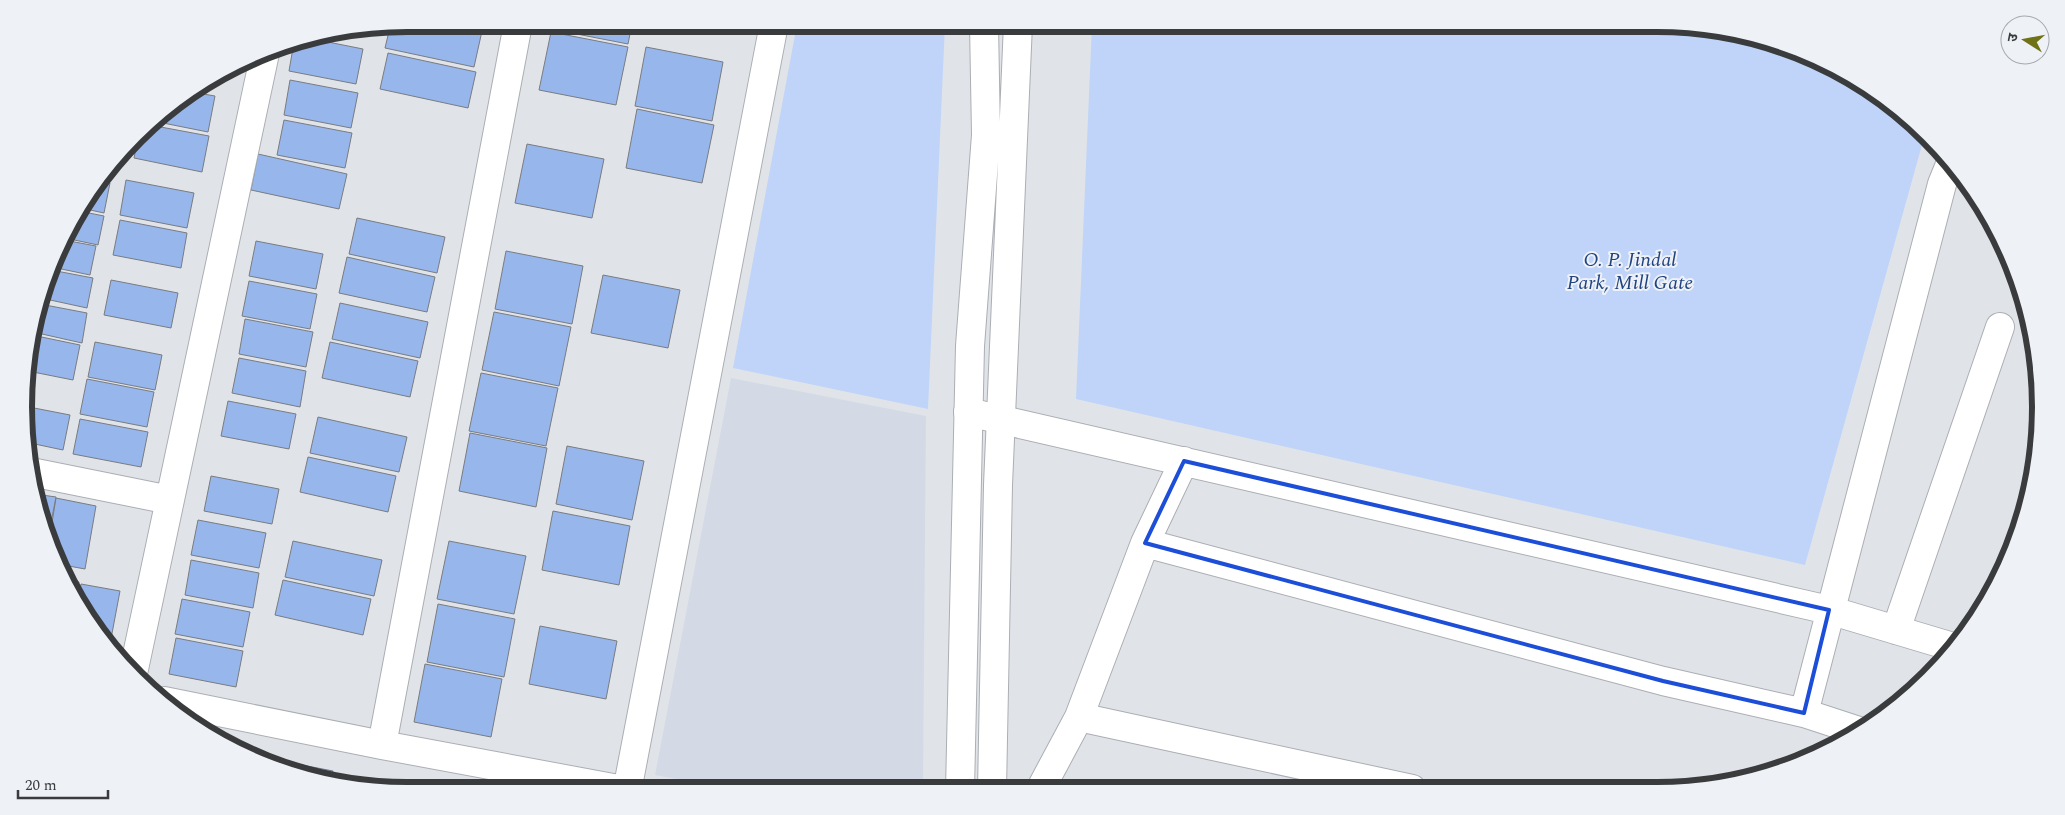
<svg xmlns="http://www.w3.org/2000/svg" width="2065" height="815" font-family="Spectral,'Noto Sans Devanagari',serif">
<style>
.built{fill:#d3dae6}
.green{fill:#bfd4f8}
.building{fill:#97b6eb;stroke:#797c81}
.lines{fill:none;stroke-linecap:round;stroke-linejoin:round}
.minor-casing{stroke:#abaeb3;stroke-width:30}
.secondary-casing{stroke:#abaeb3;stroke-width:30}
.minor{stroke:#fff;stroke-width:28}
.secondary{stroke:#fff;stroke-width:28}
.marked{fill:none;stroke:#1d4ed8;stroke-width:4;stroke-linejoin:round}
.labels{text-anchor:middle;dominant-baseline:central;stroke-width:4;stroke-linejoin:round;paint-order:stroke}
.park-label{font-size:20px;font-style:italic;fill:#1f4281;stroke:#eef1f6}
.rim{fill:none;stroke:#3a3b3d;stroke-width:6}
</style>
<rect width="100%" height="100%" fill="#e0e4e9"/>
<path class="built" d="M731,378L926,416L923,790H737L655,775Z"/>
<path class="green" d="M797,24H945L928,409L733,368Z
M1092,24H1658L1781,44L1849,75L1910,119L1925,134L1805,565L1076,399Z"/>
<path class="building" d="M408,24H448L482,31L474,67L385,48L390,27Z
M552,24H632L628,44L551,29Z
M551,32L628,47L616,105L539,90Z
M313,39L363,49L356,84L289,71L294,42Z
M646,47L723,62L712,121L635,106Z
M388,53L476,72L468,108L380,89Z
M290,80L358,93L351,128L284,115Z
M192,92L215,96L208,132L153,121Z
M637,109L714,125L702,183L626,168Z
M284,120L352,133L345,168L277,155Z
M150,125L209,136L202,172L134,158L138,139Z
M527,144L604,159L592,218L515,203Z
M258,154L347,174L339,209L251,190Z
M126,180L194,193L187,228L120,215Z
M103,182L110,183L104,213L81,208Z
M79,211L104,216L98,245L65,238Z
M357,218L445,237L437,273L349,254Z
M120,220L187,233L181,268L113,255Z
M64,240L96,246L90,275L52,267Z
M256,241L323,254L316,289L249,276Z
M506,251L583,266L572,324L495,309Z
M347,257L435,277L427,312L339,293Z
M51,270L93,278L87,308L41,298L44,284Z
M603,275L680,290L668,348L591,333Z
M111,280L178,293L171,328L104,315Z
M249,281L317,294L310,329L242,316Z
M340,303L428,322L420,358L332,339Z
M40,304L87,313L82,343L33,332Z
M494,312L571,327L559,386L482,370Z
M245,319L313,332L306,367L239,354Z
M32,335L80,345L73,380L28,371L27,357Z
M95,342L162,355L155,390L88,377Z
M330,342L418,361L410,397L322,378Z
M239,358L306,371L300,407L232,393Z
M481,373L558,388L546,446L469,431Z
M87,379L154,392L147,427L80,414Z
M228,401L296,414L289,449L221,436Z
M29,407L70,415L63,450L30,443Z
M318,417L407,437L399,472L310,453Z
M80,419L148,432L141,467L73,454Z
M470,433L547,448L536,507L459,491Z
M567,446L644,461L632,520L556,504Z
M308,457L396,476L388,512L300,492Z
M211,476L279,489L272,524L204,511Z
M35,494L56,497L48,538Z
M56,498L96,506L85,569L58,564L53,554L49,541Z
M553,511L630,526L619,585L542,570Z
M198,520L266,533L259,568L191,555Z
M293,541L382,560L374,596L285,577Z
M449,541L526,556L514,614L437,599Z
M191,560L259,573L253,608L185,595Z
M67,580L79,582L77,598Z
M283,580L371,599L363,635L275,615Z
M81,584L120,591L110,644L88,620L78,601Z
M182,599L250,612L243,647L175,634Z
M438,604L515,619L504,677L427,662Z
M540,626L617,641L606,699L529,684Z
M176,638L243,651L236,687L169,674Z
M425,664L502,679L491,737L414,722Z
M251,753L271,757L270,763Z
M302,765L333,771L332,779L301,774Z"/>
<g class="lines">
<g class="minor-casing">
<path id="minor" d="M968,412L1829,610L1953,647
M31,472L170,500
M1145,543L1663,681L1804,713L1859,731
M1896,630L2000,327
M134,669L265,53
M164,701L382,745L629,791
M1804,713L1942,184L1951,162
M1079,717L1412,789
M382,745L518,24
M1040,790L1079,717L1145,543L1184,461
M627,791L774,24"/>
</g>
<g class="secondary-casing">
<path id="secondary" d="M960,790L970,346L986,135L984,24
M992,790L998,485L1018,24"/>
</g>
<use href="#minor" class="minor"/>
<use href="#secondary" class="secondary"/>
</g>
<path class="marked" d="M1184,461L1829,610L1804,713L1663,681L1145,543Z"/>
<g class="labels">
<g class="park-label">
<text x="1630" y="260">O. P. Jindal<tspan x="1630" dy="23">Park, Mill Gate</tspan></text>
</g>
</g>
<path d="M0 0H2065V815H0ZM407 32H1657A375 375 0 0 1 2032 407V407A375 375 0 0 1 1657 782H407A375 375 0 0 1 32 407V407A375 375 0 0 1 407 32Z" fill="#eef1f6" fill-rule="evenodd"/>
<path class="rim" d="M407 32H1657A375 375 0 0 1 2032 407V407A375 375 0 0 1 1657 782H407A375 375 0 0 1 32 407V407A375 375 0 0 1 407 32Z"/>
<g transform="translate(2025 40) rotate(281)"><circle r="24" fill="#eef1f6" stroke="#a6a8ac"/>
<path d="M0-4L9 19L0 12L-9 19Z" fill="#6f7217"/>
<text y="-8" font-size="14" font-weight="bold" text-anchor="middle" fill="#3a3b3d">उ</text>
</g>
<path d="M18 790v8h90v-8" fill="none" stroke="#3a3b3d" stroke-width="2.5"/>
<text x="25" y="790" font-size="15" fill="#3a3b3d" stroke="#eef1f6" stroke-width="4" paint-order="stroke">20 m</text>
</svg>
